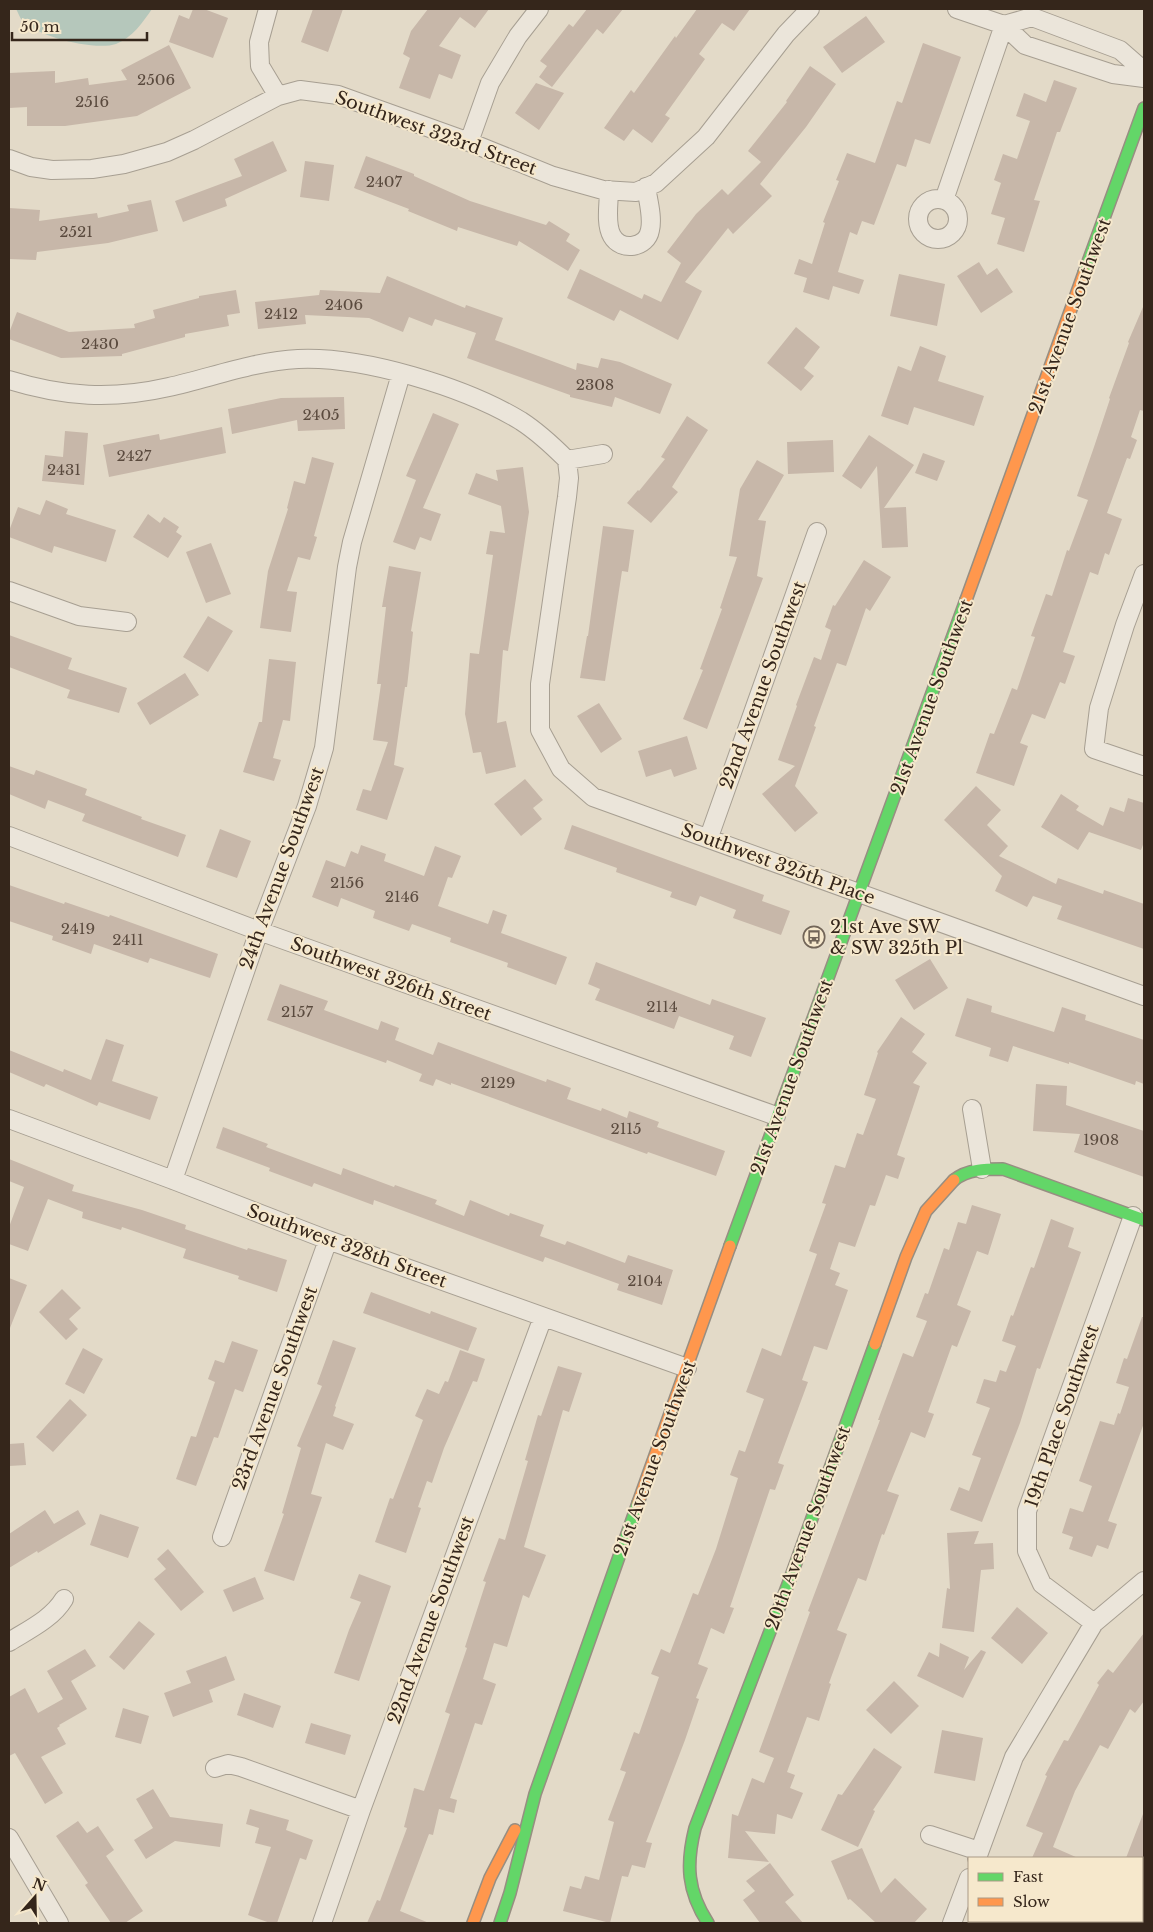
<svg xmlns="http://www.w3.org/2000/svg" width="1153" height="1932" font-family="'Libre Baskerville',serif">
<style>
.water{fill:#b5c7bb}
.building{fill:#c7b7a9}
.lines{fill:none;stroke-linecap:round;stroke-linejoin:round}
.street-casing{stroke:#a79f92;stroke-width:20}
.fast-casing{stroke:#978e82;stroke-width:14}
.slow-casing{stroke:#978e82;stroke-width:14}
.street{stroke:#ebe5da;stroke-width:18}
.fast{stroke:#63d668;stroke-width:11}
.slow{stroke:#ff974d;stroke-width:11}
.labels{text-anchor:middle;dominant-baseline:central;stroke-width:4;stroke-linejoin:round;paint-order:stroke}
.number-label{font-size:15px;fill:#5a4a3e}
.street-label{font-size:18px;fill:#35261b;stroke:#f6e8cc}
.poi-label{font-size:18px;fill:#35261b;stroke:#f6e8cc;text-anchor:start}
</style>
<rect width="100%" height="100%" fill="#e3dac8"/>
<path class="water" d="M16,9H152C143,22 132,38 116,44C95,51 36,37 21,19C19,16 18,12 16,9Z"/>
<path class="building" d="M193,9H204L228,18L213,58L169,42L179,15L189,19Z
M313,9H343L328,52L301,42Z
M428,9H489L475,28L460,17L439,46L461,55L452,79L439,74L430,99L399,88L410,58L403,54L411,31Z
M587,9H623L603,34L597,29L552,87L539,77L547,66L540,61L569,24L573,27Z
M697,9H750L734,31L722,23L699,54L705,59L665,115L670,118L652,143L633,129L624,141L604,128L631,90L634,93L675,36L676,38Z
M866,16L885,42L842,73L823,47Z
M923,43L961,57L930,144L915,139L906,167L897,164L874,225L862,221L857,235L850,232L838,272L864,280L859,294L833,286L829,300L803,292L807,278L794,274L799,259L812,264L825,223L823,222L839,181L836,180L847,153L875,163L897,101L902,103Z
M169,45L191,88L137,116L65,126H27V107L9,108V73L55,71V83L88,78L89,85L127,80L121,70Z
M810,66L836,84L806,127L760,184L772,196L733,234L728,228L685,282L702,291L678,340L620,310L614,321L567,298L580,269L642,299L644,294L661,302L681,263L667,252L696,214L722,189L728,195L761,162L748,151L787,102L786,101Z
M1054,80L1077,88L1060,132H1057L1034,200L1040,201L1024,252L997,244L1005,218L991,214L1001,183L994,180L1003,154L1017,159L1030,121L1016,116L1024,93L1046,102Z
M536,83L564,93L539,130L515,113Z
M273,141L287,171L225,199L227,206L183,222L175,201L242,176L234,159Z
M366,156L414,174V176L470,201L546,225L549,221L570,234L566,241L580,250L568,271L519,241L517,246L458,227L457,231L408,211L409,209L354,188Z
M305,161L334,165L329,201L300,197Z
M151,200L158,231L108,243L37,252L36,260L9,259V208L40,210L39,221L97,213L98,218L129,211L127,205Z
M979,262L987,275L997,268L1013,292L981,313L957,276Z
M899,274L945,284L937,326L890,316Z
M387,276L465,308L466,305L503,318L495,340L576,370L577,363L598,368L601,358L620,362L672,384L660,414L615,397L612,407L570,397V395L467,358L476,333L435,319L432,326L409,317L403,332L369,318L305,315L306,324L258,329L255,302L319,295L320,290L380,293Z
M236,290L240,313L227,315L229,326L185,334V337L122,354V356L61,358L9,339V333L17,312L69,332L135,328L134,324L155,318L153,310L199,298V296Z
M1143,307H1144V411L1140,410L1131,437L1137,440L1130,459L1127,458L1107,513L1122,519L1109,555L1105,553L1098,575L1090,572L1063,652L1075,656L1065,684L1060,682L1045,719L1032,714L1020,743L1028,746L1014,786L976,773L990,733L994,734L1012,688L1017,690L1035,637L1031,636L1046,594L1052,596L1067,550L1069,551L1088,500L1077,496L1094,447L1110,399L1109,398L1129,343L1128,342Z
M796,327L820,347L804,368L814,376L801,391L767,363Z
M920,346L946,356L938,381L984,396L974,426L914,407L908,425L881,416L898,366L911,371Z
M344,397L345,429L298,431L297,420L232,434L228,409L281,398Z
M433,413L459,424L423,508L441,514L431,541L420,537L415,550L393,542L416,480L406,476Z
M687,416L708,430L672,487L678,492L651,523L627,503L638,490L639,491L665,459L661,457Z
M222,427L226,453L109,477L103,445L159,434L160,440Z
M65,431L88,433L84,485L42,481L45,455L63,457Z
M869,435L914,465L884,508L906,507L908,547L882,548L877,466L861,489L842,476Z
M833,440L834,472L788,474L787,442Z
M923,453L945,461L937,481L915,473Z
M312,457L334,463L314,536L317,537L310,560L298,557L287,591L297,592L291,632L260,628L268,571L288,509L287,508L294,481L305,484Z
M757,460L784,475L758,520L766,521L757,576L763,578L707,729L683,719L703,670L700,669L722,609L720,608L737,557L729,556L740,489Z
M523,467L529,512L508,651L503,650L497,723L506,721L516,767L486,774L481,752L473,753L465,714L470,653L479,654L493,555L486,554L490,531L505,533L501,506L468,494L476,473L498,481L496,470Z
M46,500L68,509L66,514L116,530L106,562L54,546L52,553L9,537V531L18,507L40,515Z
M148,514L160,523L164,517L179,527L176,532L182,536L168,558L133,537Z
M603,526L634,530L628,572L622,571L605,681L580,678L587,636H588Z
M211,543L231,594L206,603L186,552Z
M864,560L891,577L870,611L866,608L846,666L837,663L814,726L816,727L795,786L818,813L795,832L762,794L795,766L778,760L797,706L796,705L814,657L821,660L831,630L825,627L833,605L835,606Z
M389,566L421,572L411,631L413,632L407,687H405L394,765L404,768L387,820L356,810L363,789L371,791L388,742L373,740L381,684H377L386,607H382Z
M208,616L233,631L208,672L183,657Z
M9,635L72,658L68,669L127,688L119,713L67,698L70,690L9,667Z
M269,659L296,662L290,721L283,720L273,758L281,760L274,781L243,772L259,722H262Z
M185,673L199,695L150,725L137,703Z
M599,703L622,739L601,753L577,716Z
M687,736L697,769L674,777L671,769L646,777L638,751Z
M9,766L34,775L36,770L87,789L85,795L142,817L141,819L186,835L178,857L82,821L85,814L48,800L45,809L9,794Z
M525,779L543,800L533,808L542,819L521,836L494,804Z
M976,786L1001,810L987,825L1008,846L999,856L1056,884L1058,878L1103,894L1104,890L1144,904V949L1057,919L1062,906L1033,896L1027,907L995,891L1002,876L944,820Z
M1061,794L1079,806L1076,810L1103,826L1110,807L1124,812L1128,798L1144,803V842L1141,850L1089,832L1078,850L1041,827Z
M572,825L764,895L762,901L790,911L781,935L733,918L736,910L700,896L696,906L670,897L672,892L616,872L617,868L564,849Z
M220,829L251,841L237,878L206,867Z
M361,845L386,854L384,861L424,876L435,846L461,856L452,878L448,877L438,906L488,924L493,910L507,915L501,933L567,957L556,985L507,967L508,963L450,942L451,938L412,924L409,931L373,918L375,911L341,898L338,907L312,897L326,860L345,867L351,851L358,854Z
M9,885L64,904L65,902L109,917L110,915L218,954L210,978L150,958L148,963L94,944L91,954L52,940L53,936L9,921Z
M930,959L948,988L914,1010L895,980Z
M596,962L710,1005L712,999L766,1018L751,1057L729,1049L734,1036L679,1016L674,1029L595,1000L600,989L588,984Z
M280,984L328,1001L324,1010L378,1030L381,1021L399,1028L395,1040L433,1055L438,1042L546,1082L547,1079L571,1088L567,1099L601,1111L602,1108L627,1118L629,1111L659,1122L657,1127L725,1151L716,1176L648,1152L647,1154L451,1083V1085L436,1079L433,1086L419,1081L422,1074L387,1060L386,1063L267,1020Z
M967,998L992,1006L991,1012L1054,1032L1062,1007L1086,1015L1085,1020L1144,1040V1084L1136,1081L1135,1085L1069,1062V1064L1013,1046L1008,1062L989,1056L991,1048L955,1036Z
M901,1017L925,1034L912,1052L927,1063L913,1083L920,1086L897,1155L905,1158L898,1179L886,1175L875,1206L870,1205L855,1247L839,1242L830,1269L840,1273L835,1285L848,1290L827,1350L814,1346L802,1380L808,1382L778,1463L784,1465L775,1490L770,1489L730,1607L734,1608L724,1634L711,1628L698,1664L708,1668L696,1698L699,1699L685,1740L646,1842L652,1843L645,1868L632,1865L628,1877L622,1876L610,1923L563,1911L570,1886L581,1889L585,1876L599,1880L614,1822L608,1820L626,1772L620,1770L634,1732L639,1734L659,1677L651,1674L661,1649L670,1653L693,1593L698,1595L716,1549L738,1478L730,1475L739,1450L745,1452L764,1399L746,1392L762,1348L781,1356L817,1254L809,1251L826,1204L822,1203L835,1165L845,1168L857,1133L863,1135L876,1099L864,1095L878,1053L877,1052Z
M106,1039L124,1045L112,1081L158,1097L150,1120L99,1102L97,1106L46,1084L44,1087L9,1072V1050L63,1072L64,1069L91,1080Z
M1036,1084L1067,1086L1066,1105L1144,1131V1177L1074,1152L1080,1134L1033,1131Z
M223,1127L268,1144L266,1147L341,1175L343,1168L394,1187L395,1185L437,1200L435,1204L464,1216L470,1200L509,1216L510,1213L544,1225L540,1236L565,1245L567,1241L625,1263L628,1255L673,1270L662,1305L617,1290L619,1284L545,1257L543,1262L374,1200L373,1205L314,1183L312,1187L269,1171L270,1168L216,1148Z
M9,1159L74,1185L72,1191L142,1210L186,1225L185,1229L247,1250L248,1248L287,1260L277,1292L238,1279L239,1276L183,1258L186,1249L122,1227L121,1230L82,1218L83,1212L48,1199L28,1251L9,1244V1227L24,1187L9,1181Z
M972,1205L1001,1214L988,1255L977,1251L957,1305L971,1311L957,1347L952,1345L928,1412L934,1414L925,1438L911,1432L887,1491L899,1495L884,1535L882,1534L866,1581L858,1578L837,1630L847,1634L829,1683L831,1684L819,1721L807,1717L787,1772L795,1775L790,1788L803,1793L792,1819L777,1814L775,1834L745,1831L769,1862L728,1858L732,1814L738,1816L752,1778L764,1783L774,1758L759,1752L810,1612L808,1611L880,1420H878L903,1353L913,1357L927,1321L916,1317L925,1293L928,1294L944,1248L949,1250L958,1222L966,1224Z
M1051,1219L1074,1228L1068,1247L1081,1252L1040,1369L1037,1368L1020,1423L982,1522L950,1510L959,1487L969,1491L981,1458L972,1455L990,1408L976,1403L984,1379L996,1382L1000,1370L1006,1372L1016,1346L1002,1341L1011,1315L1013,1316L1031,1267L1034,1268Z
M9,1278L27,1285L10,1328H9Z
M62,1289L81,1308L69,1319L78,1329L66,1340L39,1312Z
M371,1292L430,1314L431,1311L477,1328L468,1351L363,1313Z
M1142,1317H1144V1423L1108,1521L1117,1524L1108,1549L1097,1545L1092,1557L1069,1549L1073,1537L1062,1533L1070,1508L1083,1512L1092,1486L1079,1481L1100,1421L1114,1425L1118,1413L1120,1414L1129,1387L1116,1383L1124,1358L1127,1359Z
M333,1340L356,1348L335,1406L336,1407L333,1416L354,1424L343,1450L326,1443L311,1494L322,1497L294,1581L264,1571L284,1514L282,1513L301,1448L297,1446L322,1386L317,1384Z
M232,1341L258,1350L243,1392L235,1389L218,1438L214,1437L196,1486L176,1479L191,1436L196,1437L215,1382L208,1379L215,1360L224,1363Z
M83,1348L103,1359L84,1394L65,1384Z
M460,1350L485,1359L477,1382L473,1381L444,1448L432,1483L427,1481L418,1507L421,1508L406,1553L375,1542L390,1498L393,1499L423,1420L415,1416L427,1389L439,1394L445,1381L448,1382Z
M558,1366L582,1373L569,1412L563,1410L524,1547L546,1555L529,1598L523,1595L507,1647L494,1643L483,1679L496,1684L482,1725L475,1723L450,1798L457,1800L454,1813L439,1809L433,1835L429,1834L400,1911L429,1923H367L377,1900L380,1901L407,1828L404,1827L414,1788L424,1791L450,1714L445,1712L467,1648L465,1647L486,1582L483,1581L499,1538L505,1540L528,1461L525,1460L538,1415L541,1416Z
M70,1399L87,1415L53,1452L36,1437Z
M24,1443L26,1465L9,1466V1444Z
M45,1510L54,1524L78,1510L86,1524L38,1553L37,1551L9,1568V1534Z
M100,1514L139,1527L128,1558L90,1545Z
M979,1531L974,1544L993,1543L994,1569L981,1570L974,1632L942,1628L947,1588L950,1589L947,1533Z
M168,1549L204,1592L181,1611L154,1579L166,1569L157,1559Z
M359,1574L391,1586L359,1681L334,1673L349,1630L361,1602L350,1598Z
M255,1577L264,1599L233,1612L223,1590Z
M1017,1607L1048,1633L1022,1664L991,1638Z
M139,1621L155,1634L124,1670L109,1657Z
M1144,1633V1701L1135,1713L1130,1709L1108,1749L1100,1745L1075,1791L1053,1847L1078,1858H1032L1043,1833L1026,1826L1047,1776L1045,1775L1064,1740L1068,1741L1099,1685L1097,1683L1108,1669L1113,1673Z
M940,1643L969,1657L964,1670L981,1650L986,1652L963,1698L917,1676L929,1652L939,1657Z
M85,1649L96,1666L71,1681L87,1709L59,1725L60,1726L57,1728L66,1744L41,1757L63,1793L45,1804L15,1753L9,1756V1697L25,1688L38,1713L63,1699L47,1671Z
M226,1656L235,1680L209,1690L213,1702L173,1717L164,1693L191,1683L186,1671Z
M894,1681L919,1706L891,1734L866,1710Z
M244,1693L281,1706L273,1728L237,1715Z
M123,1708L149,1716L141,1744L115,1737Z
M311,1723L351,1735L345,1755L305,1743Z
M942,1730L983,1738L975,1781L934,1773Z
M874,1748L902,1767L873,1810L875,1811L858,1847L821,1830L838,1794L842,1795Z
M153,1789L170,1817L223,1824L220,1847L175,1841L146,1859L134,1840L153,1828L136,1799Z
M250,1809L289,1820L286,1830L313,1840L306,1860L300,1858L277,1923H270L248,1915L271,1847L255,1843L259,1828L246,1824Z
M1143,1814L1144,1858H1126Z
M78,1821L87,1833L98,1826L114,1850L106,1856L143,1911L125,1923H111L85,1885L88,1883L56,1836Z
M862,1848L881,1893L895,1878L927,1909L914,1923H876L850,1899L848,1900L831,1861Z
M770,1863L794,1895L785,1902L803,1923H760L743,1900L755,1891L746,1881Z"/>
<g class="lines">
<g class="street-casing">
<path id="street" d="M268,9L259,42L260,66L278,96
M957,9L1004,25L1025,45L1113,74L1144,78
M1004,25L1032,17L1120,50L1144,71
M469,142L490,83L518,36L539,9
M9,159L31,167L52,170L92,169L124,164L167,152L194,140L278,96L300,90L338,95L469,142L553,176L603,190L636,192L656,183L706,137L786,34L810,9
M609,190C609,203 605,224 612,236C621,252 647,248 650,230C653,217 648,200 646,187
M918 219a20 20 0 1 1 40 0a20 20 0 1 1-40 0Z
M944,200L1004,25
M9,380C64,397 112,400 169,387C210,378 255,361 298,359C363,356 465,387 521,421C538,432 553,446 567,460
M603,454L567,460L569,478L567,497L540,684V730L561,769L593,797L1144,996
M1144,574L1125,625L1099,708L1094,749L1144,766
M9,591L79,616L127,622
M9,836L259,931L776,1116
M709,837L817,532
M972,1109L982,1169
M9,1119L173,1180L328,1240L687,1368
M173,1180L259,931L307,806L324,748L347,567L352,542L401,374
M222,1537L328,1240
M1094,1623L1042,1584L1027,1551V1511L1133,1216
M9,1642C28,1630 52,1619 64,1599
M215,1768L228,1764L241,1767L361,1810
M930,1835L979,1851
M9,1838L59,1923
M977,1858L1014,1757L1094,1623L1144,1581
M322,1923L361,1810L543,1317
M952,1923L969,1878"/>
</g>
<g class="fast-casing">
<path id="fast" d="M1084,273L1144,108
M954,1180C968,1169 985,1169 1003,1169L1144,1220
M730,1246L966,600
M500,1923L510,1893L535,1794L638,1503
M708,1923C687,1891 686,1864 695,1828L790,1579L875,1344"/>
</g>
<g class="slow-casing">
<path id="slow" d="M966,600L1084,273
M875,1344L906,1257L926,1211L954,1180
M638,1503L730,1246
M473,1923L490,1878L515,1830"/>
</g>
<use href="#street" class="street"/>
<use href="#fast" class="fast"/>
<use href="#slow" class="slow"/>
</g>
<defs>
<g id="bus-ring" transform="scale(1.125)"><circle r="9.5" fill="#f6e8cc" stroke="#726558" stroke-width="1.5"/><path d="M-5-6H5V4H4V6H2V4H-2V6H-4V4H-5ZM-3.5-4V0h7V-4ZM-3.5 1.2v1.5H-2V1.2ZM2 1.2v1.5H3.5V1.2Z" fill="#726558"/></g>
</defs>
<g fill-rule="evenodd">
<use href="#bus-ring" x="814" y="937"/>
</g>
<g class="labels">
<g class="number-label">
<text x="156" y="79">2506</text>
<text x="92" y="101">2516</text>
<text x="384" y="181">2407</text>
<text x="76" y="231">2521</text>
<text x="344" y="304">2406</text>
<text x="281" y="313">2412</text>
<text x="100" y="343">2430</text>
<text x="595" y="384">2308</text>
<text x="321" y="414">2405</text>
<text x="134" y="455">2427</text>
<text x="64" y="469">2431</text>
<text x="347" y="882">2156</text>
<text x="402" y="896">2146</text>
<text x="78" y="928">2419</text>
<text x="128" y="939">2411</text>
<text x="662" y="1006">2114</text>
<text x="297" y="1011">2157</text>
<text x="498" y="1082">2129</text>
<text x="626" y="1128">2115</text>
<text x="1101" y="1139">1908</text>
<text x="645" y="1280">2104</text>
</g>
<g class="street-label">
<text transform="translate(436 133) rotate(20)">Southwest 323rd Street</text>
<text transform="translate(1070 316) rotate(-70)">21st Avenue Southwest</text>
<text transform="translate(763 685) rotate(-70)">22nd Avenue Southwest</text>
<text transform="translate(932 697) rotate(-70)">21st Avenue Southwest</text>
<text transform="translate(778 864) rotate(20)">Southwest 325th Place</text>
<text transform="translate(282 868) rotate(-70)">24th Avenue Southwest</text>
<text transform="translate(391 979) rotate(20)">Southwest 326th Street</text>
<text transform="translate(792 1077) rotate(-70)">21st Avenue Southwest</text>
<text transform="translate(347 1246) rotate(20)">Southwest 328th Street</text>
<text transform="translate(275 1388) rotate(-70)">23rd Avenue Southwest</text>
<text transform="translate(1062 1416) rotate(-71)">19th Place Southwest</text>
<text transform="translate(655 1458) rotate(-70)">21st Avenue Southwest</text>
<text transform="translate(808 1528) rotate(-70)">20th Avenue Southwest</text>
<text transform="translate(431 1620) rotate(-70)">22nd Avenue Southwest</text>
</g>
<g class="poi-label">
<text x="830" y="927">21st Ave SW<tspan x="830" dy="21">&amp; SW 325th Pl</tspan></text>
</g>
</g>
<rect width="1153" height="1932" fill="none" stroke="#35261b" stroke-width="20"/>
<rect x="968" y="1857" width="175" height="65" fill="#f6e8cc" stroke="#a99a85"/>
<rect x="978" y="1873" width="25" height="8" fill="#63d668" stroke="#a99a85"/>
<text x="1013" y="1882" font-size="15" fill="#35261b">Fast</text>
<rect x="978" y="1898" width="25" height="8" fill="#ff974d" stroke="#a99a85"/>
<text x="1013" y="1907" font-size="15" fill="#35261b">Slow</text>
<g transform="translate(35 1897) rotate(20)" stroke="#f6e8cc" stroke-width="4" paint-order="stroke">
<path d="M0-4L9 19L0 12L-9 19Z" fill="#35261b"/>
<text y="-8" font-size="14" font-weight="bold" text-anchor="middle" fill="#35261b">N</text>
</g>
<path d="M12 32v8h135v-8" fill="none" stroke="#35261b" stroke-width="2.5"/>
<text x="20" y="32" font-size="15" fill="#35261b" stroke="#f6e8cc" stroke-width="4" paint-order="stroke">50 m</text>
</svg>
